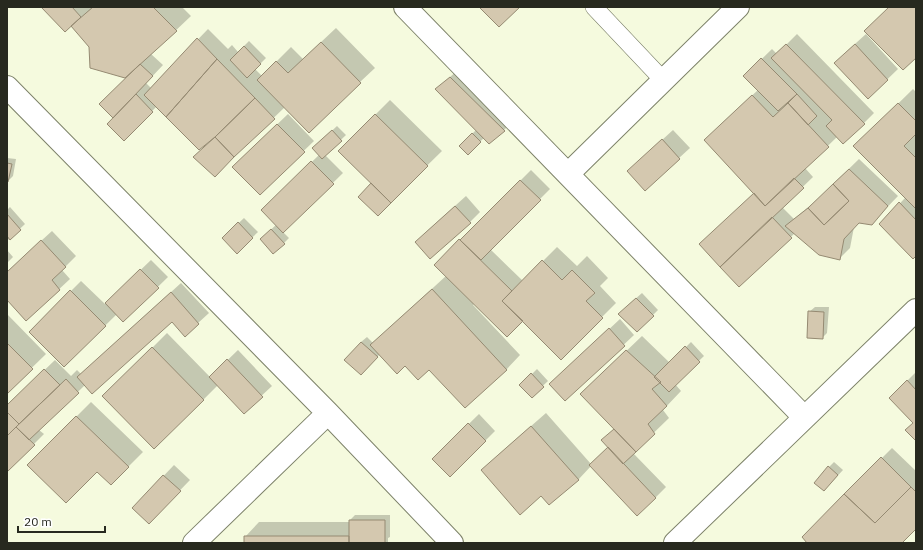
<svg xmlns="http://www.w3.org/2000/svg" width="923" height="550" font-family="'IBM Plex Sans',sans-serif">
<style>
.shadow{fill:#0003}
.building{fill:#d4c8af;stroke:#958a72}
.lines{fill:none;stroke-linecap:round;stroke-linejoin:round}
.lane-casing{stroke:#7d8269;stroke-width:18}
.street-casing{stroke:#7d8269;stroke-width:24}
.lane{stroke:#fff;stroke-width:17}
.street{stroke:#fff;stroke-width:22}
</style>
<rect width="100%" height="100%" fill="#f5fade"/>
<path class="shadow" d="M42,7H182L191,16L151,54L163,65L146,83L151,88L208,29L228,49L232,45L238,52L249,41L266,58L255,69L262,76L291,47L303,59L336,28L375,68L360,82L285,107L236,154L157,106L124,140L114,118L131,74L90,47L72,24Z
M797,34L874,113L864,123L837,137L805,168L813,177L782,207L794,219L819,198L859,159L898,196L871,224L859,222L854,227L850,248L840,258L795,233L740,286L755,193L720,125L758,90L744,76L772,49L777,54Z
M866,34L898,69L868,98L846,52Z
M461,67L514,120L504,130L484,138L468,153L460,146L476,130L437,89Z
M913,89L916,92V255L880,224L906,197L855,146Z
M390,100L442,151L394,198L372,183L339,151Z
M288,114L314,141L260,193L244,156Z
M337,126L346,135L325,155L343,173L283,232L289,238L284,243L266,234L276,225L262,210L319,155V143Z
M673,130L690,148L645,189L639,161Z
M7,158L16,159L13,176L8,181Z
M531,170L550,189L490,249L523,281L557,247L577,266L587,256L608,278L600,286L616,303L561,358L522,320L475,303L473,305L520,355L506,370L429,369L405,365L380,354L366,369L361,342L367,337L373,343L447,275L436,265Z
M466,196L480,212L470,222L426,232Z
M10,207L25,224L7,241V210Z
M244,218L258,232L237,252L223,238Z
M52,231L76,256L62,270L70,279L26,320L7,299V272Z
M7,250L13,257L7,263Z
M151,260L168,277L123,321L117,314L64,366L30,332L81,281L105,304Z
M181,283L209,313L185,335L172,320L85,385L39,430L44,434L7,471V406L55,360L71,376L77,370L81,374Z
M642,293L658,310L637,331L625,308Z
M815,307H829L827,333L822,338L809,312Z
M7,314L46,354L7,392Z
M620,319L634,335L565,400L561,374Z
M167,333L210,377L238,350L272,386L244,412L218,385L203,400L104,396Z
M642,336L670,363L691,342L704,356L675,384L681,391L663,410L669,418L633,453L666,487L655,498L591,466L578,480L541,495L482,470L497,456L546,413L591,464L609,447L615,429L596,380Z
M537,369L548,381L532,396L521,385Z
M916,372V440L914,423L890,398Z
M91,402L143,452L111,484L97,471L28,465Z
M479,414L495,431L450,476L433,459Z
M892,448L916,471V528L901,543H809L803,537Z
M834,462L843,470L829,485V467Z
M174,465L190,480L159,512L133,508Z
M355,515H390V537L388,538V543H245V537L259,522H350V520Z"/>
<path class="building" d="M41,7H72L81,17L65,32Z
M93,7H153L177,31L125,78L90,68L89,47L71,26Z
M479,7H520L499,27Z
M889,7H916V58L903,70L864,31Z
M197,38L217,59L166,117L144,95Z
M321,42L361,83L309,133L257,80L276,61L288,73Z
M786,44L865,124L843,144L826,126L832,120L771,58Z
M855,44L888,80L868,99L834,63Z
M244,46L261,64L247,78L230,60Z
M761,58L797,94L778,111L743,76Z
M217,59L255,98L215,137L199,150L166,117Z
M140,64L153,76L113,118L99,104Z
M450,77L505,131L489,144L435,89Z
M136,94L153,112L124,141L107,124Z
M797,94L817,116L808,125L788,103Z
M752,95L773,117L788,103L829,147L765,206L704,140Z
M255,98L275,119L234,157L215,137Z
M898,103L916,121V134L904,146L916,158V209L853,146Z
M375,114L428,166L391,203L338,151Z
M277,124L305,152L260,195L232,167Z
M332,130L342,141L322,159L312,148Z
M472,133L481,142L468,155L459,146Z
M215,137L234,157L215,177L193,157Z
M662,139L680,159L645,191L627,171Z
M311,161L334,184L283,233L261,210Z
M7,163L12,164L8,182H7Z
M849,169L888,206L872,225L859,223L844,239L840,260L819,255L785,226L808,208L824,225L849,201L833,184Z
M794,178L804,188L720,267L699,244L754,193L765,206Z
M520,180L541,200L481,260L460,240Z
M371,183L391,203L378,216L358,197Z
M833,184L849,201L824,225L808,208Z
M899,202L916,220V256L913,259L879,224Z
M455,206L471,223L430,259L415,242Z
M7,214L21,230L10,240L7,236Z
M772,217L792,238L739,287L720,267Z
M238,222L253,238L237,254L222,238Z
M271,229L285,244L273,254L260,239Z
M459,239L512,291L502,301L523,321L507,337L434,265Z
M41,240L66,267L52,280L60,290L26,321L7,300V272Z
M542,260L562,280L572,270L595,293L586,301L603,318L561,360L502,301Z
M140,269L159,288L123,322L105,303Z
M432,289L507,370L465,408L429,370L418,380L405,366L397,374L370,345Z
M70,290L106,326L64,367L29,332Z
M171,292L199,324L185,337L172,322L92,394L77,377Z
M636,298L654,316L637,332L618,314Z
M808,311L824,312L823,339L807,338Z
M609,328L625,346L565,401L549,384Z
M361,342L378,357L361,375L344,360Z
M7,343L33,369L7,394Z
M685,346L700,362L669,392L654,377Z
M152,347L204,400L154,449L102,396Z
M626,350L661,382L652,389L667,406L648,424L655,434L636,452L580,394Z
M227,359L263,397L244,414L209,377Z
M44,369L60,385L19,424L7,412V405Z
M531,373L544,387L532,398L519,385Z
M66,379L79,393L29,440L16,427Z
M907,380L916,390V441L905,430L913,423L889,398Z
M7,412L19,424L7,436Z
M76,416L129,467L111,485L97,472L66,503L27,465Z
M468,423L486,441L450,477L432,459Z
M531,426L579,480L549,505L541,496L520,515L481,470Z
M16,427L35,445L7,472V436Z
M614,429L636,452L623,464L601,440Z
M608,447L656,498L637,516L589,465Z
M881,457L911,487L875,523L844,494Z
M828,466L838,475L824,491L814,483Z
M163,475L181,491L149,524L132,508Z
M911,487L916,492V529L902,543H807L802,537L844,494L875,523Z
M349,520H385V543H349Z
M244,536H349V543H244Z"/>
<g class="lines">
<g class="lane-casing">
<path id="lane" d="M594,7L663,80"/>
</g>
<g class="street-casing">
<path id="street" d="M405,7L804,417
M7,87L328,413L452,543
M568,174L738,7
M194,543L328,413
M675,543L916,310"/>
</g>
<use href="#lane" class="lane"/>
<use href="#street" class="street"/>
</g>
<rect width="923" height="550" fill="none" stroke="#27291f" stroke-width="16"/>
<path d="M18 526v6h87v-6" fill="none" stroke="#27291f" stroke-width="2"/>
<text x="24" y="526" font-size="12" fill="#27291f" stroke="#ffffff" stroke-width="3" paint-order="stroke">20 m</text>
</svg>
